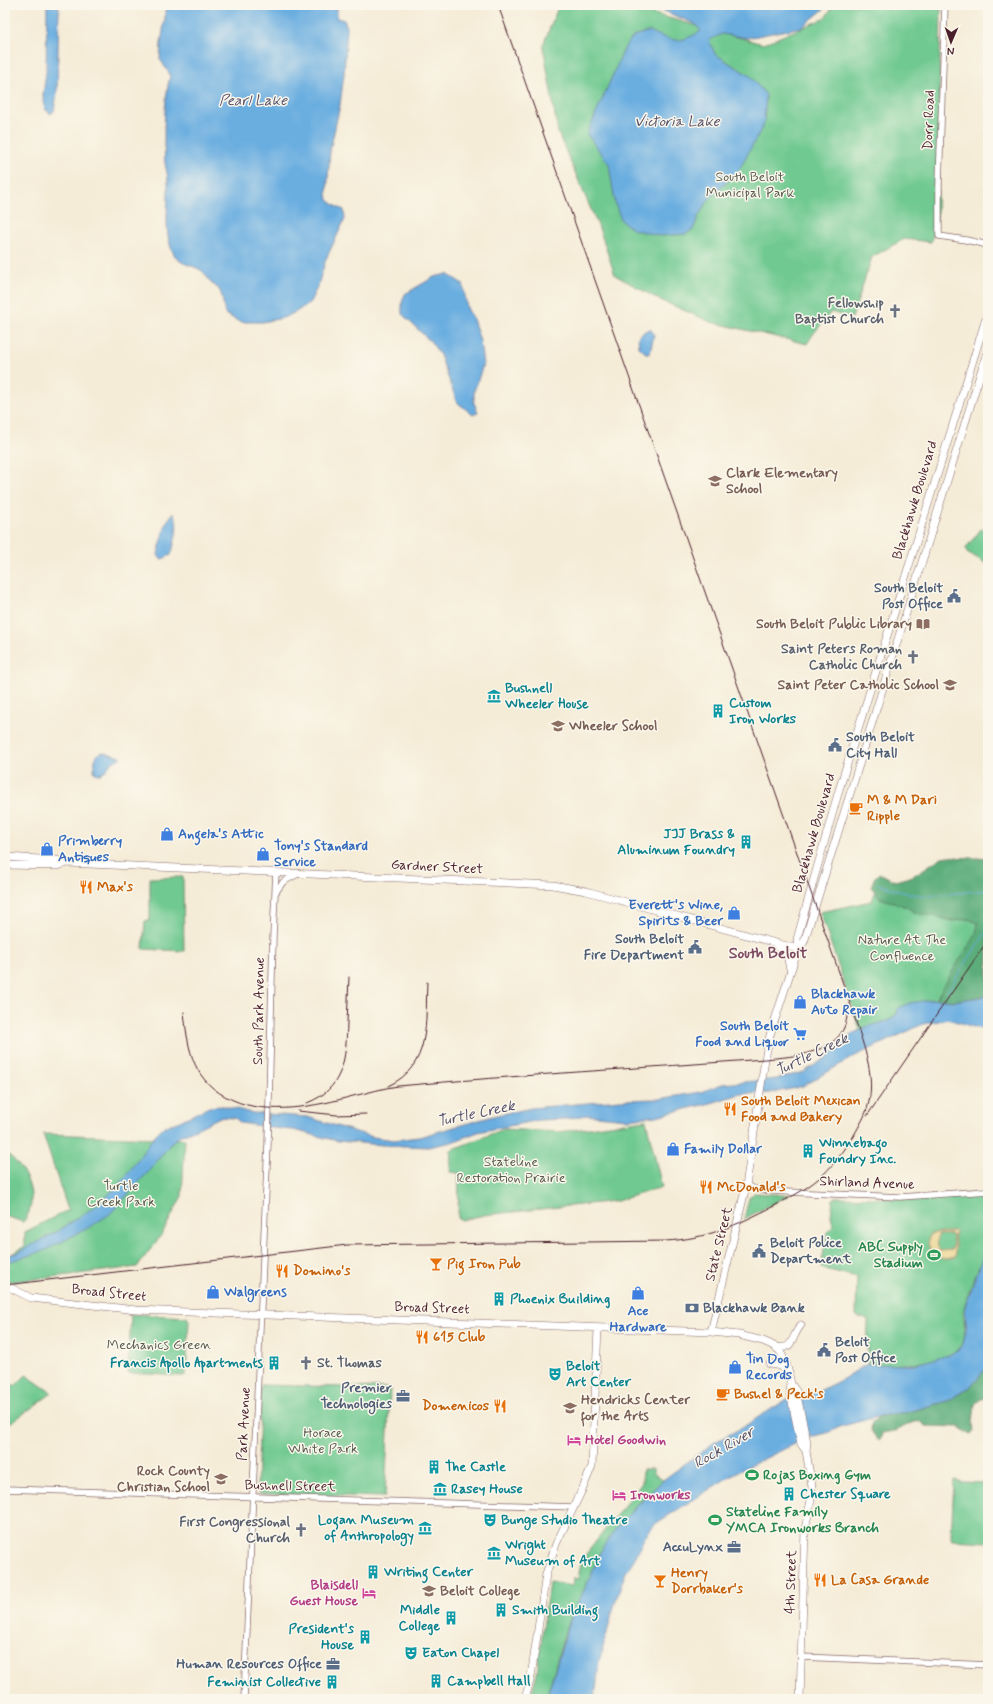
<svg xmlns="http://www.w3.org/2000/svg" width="993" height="1704" font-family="Mynerve,sans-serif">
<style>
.green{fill:#6fc990;stroke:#5c745e}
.forest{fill:#5bad7a;stroke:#526652}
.sand{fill:#eeda9e;stroke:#9c7c64;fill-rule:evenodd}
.water{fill:#6baee0;stroke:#5a6686}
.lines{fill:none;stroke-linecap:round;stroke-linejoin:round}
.stream{stroke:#6baee0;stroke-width:1}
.tertiary-casing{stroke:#866767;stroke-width:7}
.primary-casing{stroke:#866767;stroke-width:8}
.tertiary{stroke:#fff;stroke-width:5.5}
.primary{stroke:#fff;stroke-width:7}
.rail{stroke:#4a1f2b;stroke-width:1}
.labels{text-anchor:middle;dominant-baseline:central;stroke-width:3;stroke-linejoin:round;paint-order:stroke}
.street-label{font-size:14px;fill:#4a1f2b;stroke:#fbf7ec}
.park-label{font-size:14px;fill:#575a4e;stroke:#fbf7ec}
.worship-label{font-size:14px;font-weight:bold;fill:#5b616d;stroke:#fbf7ec;text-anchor:end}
.education-label{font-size:14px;font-weight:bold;fill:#785e54;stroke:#fbf7ec;text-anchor:start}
.service-label{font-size:14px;font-weight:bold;fill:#4e5e75;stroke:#fbf7ec;text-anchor:end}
.culture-label{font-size:14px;font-weight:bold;fill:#0d838f;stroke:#fbf7ec;text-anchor:start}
.food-label{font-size:14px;font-weight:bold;fill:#c56008;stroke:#fbf7ec;text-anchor:start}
.shop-label{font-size:14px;font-weight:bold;fill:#366cbe;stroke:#fbf7ec;text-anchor:start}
.leisure-label{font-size:14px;font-weight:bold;fill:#27864d;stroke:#fbf7ec;text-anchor:start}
.hotel-label{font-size:14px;font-weight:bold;fill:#b23c85;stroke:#fbf7ec;text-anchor:start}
.water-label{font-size:15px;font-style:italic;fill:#56516a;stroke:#fbf7ec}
.quarter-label{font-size:16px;font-weight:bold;fill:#7d4b62;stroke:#fbf7ec}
</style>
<rect width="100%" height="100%" fill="#fbf7ec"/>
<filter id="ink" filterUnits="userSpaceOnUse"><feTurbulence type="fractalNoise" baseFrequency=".025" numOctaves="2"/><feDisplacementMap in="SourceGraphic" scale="8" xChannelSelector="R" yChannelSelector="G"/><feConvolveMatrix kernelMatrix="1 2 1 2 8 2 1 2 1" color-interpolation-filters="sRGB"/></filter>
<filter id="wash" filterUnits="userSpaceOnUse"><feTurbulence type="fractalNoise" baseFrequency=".012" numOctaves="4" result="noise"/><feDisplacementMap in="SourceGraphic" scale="16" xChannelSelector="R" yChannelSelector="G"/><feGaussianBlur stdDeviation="0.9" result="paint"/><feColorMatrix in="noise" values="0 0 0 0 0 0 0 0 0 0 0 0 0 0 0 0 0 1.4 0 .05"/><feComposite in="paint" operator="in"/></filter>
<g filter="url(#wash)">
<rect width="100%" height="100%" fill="#f5ecd7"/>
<path class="green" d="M559,5H637L636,9L763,44L825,18L834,5H886V7L941,8L937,217L931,242L904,239L872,257L852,318L831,312L814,333L807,344L711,322L658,299L615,275L599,228L558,133L543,45Z
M981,529L988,530V564H987L967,552L966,548Z
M183,877L184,951L143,949L145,921L150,920V878Z
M878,884L985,889L988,996L972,998L897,1014L890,1020L860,1030L820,912L872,901Z
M646,1120L662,1187L617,1201L484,1215L462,1220L458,1218L459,1173L450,1172L451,1150L504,1129L559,1132Z
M43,1134L185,1139L182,1196L162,1234L137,1267L9,1282L5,1280V1258L25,1246V1232L68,1210Z
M5,1152C25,1166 42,1200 23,1222L5,1216Z
M988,1193C988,1207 990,1222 988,1236C984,1260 971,1282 965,1305C961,1320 971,1336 958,1349C942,1365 889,1366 867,1364L868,1320L856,1316L857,1277L821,1268L827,1232L834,1226L831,1216L833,1199L838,1197L912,1199Z
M753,1194L754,1193L789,1195L744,1219L749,1198Z
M131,1314L187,1317L189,1321L186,1375L182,1376L128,1373Z
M26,1375L52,1393L12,1422L5,1421V1379L15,1386Z
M261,1385L390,1388L385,1497L262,1494L259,1493L257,1487Z
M643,1469H653L655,1471L653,1473L663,1480L634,1508L599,1554L591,1576L571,1617L564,1636L546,1699H530L537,1673L549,1582L573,1586L574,1578L578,1579L581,1563H583L586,1554L642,1483Z
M954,1480L962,1482L988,1483V1542L951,1540Z"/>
<path class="forest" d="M949,856C962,859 975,857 988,859V996L953,1001L936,999C944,986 952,972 960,959C969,945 976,940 978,923L968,919L952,921L938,917L915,913L907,907L880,898L871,887L874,878L879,873L895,881L913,876L942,857Z
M988,1366V1398L981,1399L975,1404L973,1424L974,1431L971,1435L960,1427L925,1426L922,1422C911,1420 904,1428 895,1431C890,1432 886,1432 882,1433L881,1438L878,1440L871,1431L872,1422L880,1416L907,1412L947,1401L970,1387Z"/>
<path class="sand" d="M952,1231H955L956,1233L954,1236L956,1256C940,1265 923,1251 930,1234L950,1232ZM938,1235L950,1234L953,1236V1248L950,1250L940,1251C936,1245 938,1240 938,1235Z"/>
<path class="water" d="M47,5H58L59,9L57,93L54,111L51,114L45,109L43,95L46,73Z
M167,5H341L337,9V18L344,20L347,27L344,74L340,105L330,151L327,193L328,200L336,206L344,210L345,219L326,259L318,285L310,302L296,312L283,318L263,322H240L225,314C223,306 223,294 218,288C216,286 213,285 211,283C207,278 205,272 199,269C191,265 180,264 175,256C162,235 169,205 168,181C168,175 166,169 165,163C163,133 164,104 170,75L160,59L161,43Z
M650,5H827L824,9L802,27L747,38L722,34L709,40L715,54L750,76L766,95L764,124L739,170L709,199L699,215L693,230L685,234L660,236L632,229L621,220L615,203L609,164L587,134L626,45L634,36L650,31C673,42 679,44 701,31L695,24Z
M447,274L463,284L467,308L473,319L480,341L483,365L474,391V403L478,412L473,415L457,402L440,355L431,342L402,314V302L405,294L434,277Z
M650,329L654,334L650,353L647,354L639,347L638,337L645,331Z
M173,513C181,524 174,544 171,555L162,559L159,557L158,554L166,523Z
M103,752L121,757C118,760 116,760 113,762C107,766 103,779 94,772L95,760L98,754Z
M988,996V1030H984L948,1019L923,1024L853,1057L803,1086L786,1090L770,1093L740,1094L711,1103L656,1116L626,1119L587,1115L565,1119L539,1120L478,1132L452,1142L428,1147L383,1145L338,1141L293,1130L281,1129L241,1123L235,1118L220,1117L196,1129L181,1135L172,1142L149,1171L110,1214L86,1229L46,1250L5,1263V1256L17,1253L58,1231L96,1206L121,1183L155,1135L163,1127L180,1121L209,1107L223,1106L253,1113L307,1117L373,1137L394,1140L419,1137L497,1115L532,1108L620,1100L659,1099L701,1092L722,1084L777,1079L804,1072L826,1058L854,1033L866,1027L890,1020L897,1014L898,1008L910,1003L936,999L953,1001Z
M988,1235V1366L970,1387L947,1401L907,1412L880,1416L842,1426L827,1433L809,1437L735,1473L655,1524L645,1536L636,1556L625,1574L615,1603L599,1662L595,1699H546L571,1617L591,1576L599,1554L619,1524L663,1480L715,1442L743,1427L789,1398L799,1393L819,1391L843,1379L867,1364L909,1365L919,1363L949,1355L959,1349L963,1343L966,1330L965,1306L979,1268Z"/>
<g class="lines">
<path class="stream" d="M878,884L902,892L925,896L988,890
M947,992L988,929"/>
</g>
</g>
<g filter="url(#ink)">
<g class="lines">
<g class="tertiary-casing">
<path id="tertiary" d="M945,5L939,184V236L966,240L988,245
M276,892L283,882L298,874
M746,1186L760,1190L788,1192L900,1197L988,1191
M5,1489L574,1507
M801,1657L988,1665
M244,1699L268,1143L273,937L276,872"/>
</g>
<g class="primary-casing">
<path id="primary" d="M5,857L57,860L66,863
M5,865L58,866L67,863L553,885L586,891L798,949
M776,945L787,955L790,969
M798,949L797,939L839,790L988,312
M5,1285L31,1298L136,1310L711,1332L739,1335L763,1341L772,1345L780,1351L787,1366L791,1384L790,1393L801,1444L806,1451
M711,1332L746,1186L765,1059L770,1035L798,949L804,942L988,349
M774,1346C794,1353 791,1336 801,1325
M770,1364L781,1366L789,1373
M791,1384L796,1391L807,1442L806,1451L812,1487L811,1500L805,1529L800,1699
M525,1699L531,1677L546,1574L556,1544L583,1488L592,1466L598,1328"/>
</g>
<use href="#tertiary" class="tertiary"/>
<use href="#primary" class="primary"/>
<path class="rail" d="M498,5L852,1009C861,1040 878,1076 867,1109C864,1119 857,1129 852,1139
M184,1012C188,1051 193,1083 233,1100C268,1116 317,1106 353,1096C368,1093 382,1088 398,1086C520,1075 643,1068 765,1059C800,1056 852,1052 847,1005
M388,1086C432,1066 425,1021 427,982
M307,1103C344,1089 346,1058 347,1023C348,1008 348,992 349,977
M298,1111L337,1115L366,1114
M867,1116L988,940
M5,1285L347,1245L665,1241C707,1239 737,1225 774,1206C789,1198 805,1190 818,1179C833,1167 844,1150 855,1135"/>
</g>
</g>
<defs>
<g id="church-bare" transform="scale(1.08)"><path d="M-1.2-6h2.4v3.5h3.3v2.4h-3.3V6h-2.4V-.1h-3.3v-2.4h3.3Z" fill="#6b7280" stroke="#fbf7ec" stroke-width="2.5" paint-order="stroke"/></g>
<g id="school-bare" transform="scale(1.08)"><path d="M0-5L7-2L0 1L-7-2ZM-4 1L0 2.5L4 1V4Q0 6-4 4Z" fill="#8d6e63" stroke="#fbf7ec" stroke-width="2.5" paint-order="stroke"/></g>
<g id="civic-bare" transform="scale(1.08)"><path d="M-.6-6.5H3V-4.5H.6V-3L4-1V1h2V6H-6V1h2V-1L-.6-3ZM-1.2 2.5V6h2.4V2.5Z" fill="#5c6f8a" stroke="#fbf7ec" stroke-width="2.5" paint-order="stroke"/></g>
<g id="library-bare" transform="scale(1.08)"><path d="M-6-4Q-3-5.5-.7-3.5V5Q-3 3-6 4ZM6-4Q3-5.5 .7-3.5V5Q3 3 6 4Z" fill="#8d6e63" stroke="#fbf7ec" stroke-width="2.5" paint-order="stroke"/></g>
<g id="museum-bare" transform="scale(1.08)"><path d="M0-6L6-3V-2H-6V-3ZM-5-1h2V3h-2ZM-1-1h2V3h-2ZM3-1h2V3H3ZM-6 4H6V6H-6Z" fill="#0f9aa8" stroke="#fbf7ec" stroke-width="2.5" paint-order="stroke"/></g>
<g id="building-bare" transform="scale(1.08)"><path d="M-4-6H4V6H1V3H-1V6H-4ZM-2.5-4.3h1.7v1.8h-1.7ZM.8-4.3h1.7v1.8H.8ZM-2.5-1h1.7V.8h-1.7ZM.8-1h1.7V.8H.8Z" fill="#0f9aa8" stroke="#fbf7ec" stroke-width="2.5" paint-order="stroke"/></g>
<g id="cafe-bare" transform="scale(1.08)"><path d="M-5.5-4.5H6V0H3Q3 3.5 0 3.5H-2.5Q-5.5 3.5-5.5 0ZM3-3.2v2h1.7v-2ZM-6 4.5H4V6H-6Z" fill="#e8710a" stroke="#fbf7ec" stroke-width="2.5" paint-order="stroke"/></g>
<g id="shop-bare" transform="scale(1.08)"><path d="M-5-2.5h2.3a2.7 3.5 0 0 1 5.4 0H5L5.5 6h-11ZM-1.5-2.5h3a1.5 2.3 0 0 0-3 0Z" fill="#3f7fe0" stroke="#fbf7ec" stroke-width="2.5" paint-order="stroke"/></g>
<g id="restaurant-bare" transform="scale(1.08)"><path d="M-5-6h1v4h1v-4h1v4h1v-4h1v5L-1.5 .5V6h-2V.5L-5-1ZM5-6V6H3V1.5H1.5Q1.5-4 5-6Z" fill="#e8710a" stroke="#fbf7ec" stroke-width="2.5" paint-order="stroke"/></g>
<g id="supermarket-bare" transform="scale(1.08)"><path d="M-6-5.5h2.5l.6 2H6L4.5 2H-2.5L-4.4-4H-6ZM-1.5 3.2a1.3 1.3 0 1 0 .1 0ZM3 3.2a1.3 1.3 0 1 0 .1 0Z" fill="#3f7fe0" stroke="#fbf7ec" stroke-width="2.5" paint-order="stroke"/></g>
<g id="stadium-bare" transform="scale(1.08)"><path d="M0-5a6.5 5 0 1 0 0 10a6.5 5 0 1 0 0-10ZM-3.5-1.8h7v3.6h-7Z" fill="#2e9e5b" stroke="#fbf7ec" stroke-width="2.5" paint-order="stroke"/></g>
<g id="bar-bare" transform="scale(1.08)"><path d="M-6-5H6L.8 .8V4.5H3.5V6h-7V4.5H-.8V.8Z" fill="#e8710a" stroke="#fbf7ec" stroke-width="2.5" paint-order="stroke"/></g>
<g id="bank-bare" transform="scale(1.08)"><path d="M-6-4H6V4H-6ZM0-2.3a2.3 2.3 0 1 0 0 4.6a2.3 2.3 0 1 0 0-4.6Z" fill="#5c6f8a" stroke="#fbf7ec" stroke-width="2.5" paint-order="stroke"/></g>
<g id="theatre-bare" transform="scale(1.08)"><path d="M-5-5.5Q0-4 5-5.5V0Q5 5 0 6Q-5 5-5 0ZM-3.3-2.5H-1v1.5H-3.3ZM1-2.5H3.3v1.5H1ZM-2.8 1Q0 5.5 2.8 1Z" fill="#0f9aa8" stroke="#fbf7ec" stroke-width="2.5" paint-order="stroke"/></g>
<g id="office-bare" transform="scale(1.08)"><path d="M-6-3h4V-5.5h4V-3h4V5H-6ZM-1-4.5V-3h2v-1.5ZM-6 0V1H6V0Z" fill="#5c6f8a" stroke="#fbf7ec" stroke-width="2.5" paint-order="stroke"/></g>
<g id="university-bare" transform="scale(1.08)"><path d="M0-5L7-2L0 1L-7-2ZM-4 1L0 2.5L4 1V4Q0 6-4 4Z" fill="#8d6e63" stroke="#fbf7ec" stroke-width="2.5" paint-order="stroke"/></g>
<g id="hotel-bare" transform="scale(1.08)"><path d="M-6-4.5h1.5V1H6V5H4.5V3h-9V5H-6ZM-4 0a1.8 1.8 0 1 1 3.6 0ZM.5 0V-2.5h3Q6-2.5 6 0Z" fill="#d1479c" stroke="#fbf7ec" stroke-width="2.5" paint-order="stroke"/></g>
</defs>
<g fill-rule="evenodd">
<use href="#church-bare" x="895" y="311"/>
<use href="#school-bare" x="715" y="481"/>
<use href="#civic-bare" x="954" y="596"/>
<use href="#library-bare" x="923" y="624"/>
<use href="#church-bare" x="913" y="657"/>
<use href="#school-bare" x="950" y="685"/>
<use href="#museum-bare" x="494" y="696"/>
<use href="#building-bare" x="718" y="711"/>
<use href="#school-bare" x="558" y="726"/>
<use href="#civic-bare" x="835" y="745"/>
<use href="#cafe-bare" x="856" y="808"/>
<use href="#shop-bare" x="167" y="834"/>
<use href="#building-bare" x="746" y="842"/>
<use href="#shop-bare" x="47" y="849"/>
<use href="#shop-bare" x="263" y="854"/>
<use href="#restaurant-bare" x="86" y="887"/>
<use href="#shop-bare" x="734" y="913"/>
<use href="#civic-bare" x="695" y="947"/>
<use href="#shop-bare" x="800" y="1002"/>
<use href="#supermarket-bare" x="800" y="1034"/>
<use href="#restaurant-bare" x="730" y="1109"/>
<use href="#shop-bare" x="673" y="1149"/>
<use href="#building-bare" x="808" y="1151"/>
<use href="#restaurant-bare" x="706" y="1187"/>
<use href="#civic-bare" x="759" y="1251"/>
<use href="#stadium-bare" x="934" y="1255"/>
<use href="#bar-bare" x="436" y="1264"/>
<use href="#restaurant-bare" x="282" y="1271"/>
<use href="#shop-bare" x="213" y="1292"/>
<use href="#shop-bare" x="638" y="1293"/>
<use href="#building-bare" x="499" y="1299"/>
<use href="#bank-bare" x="692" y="1308"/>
<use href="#restaurant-bare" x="422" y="1337"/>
<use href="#civic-bare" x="824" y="1350"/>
<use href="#building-bare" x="274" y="1363"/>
<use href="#church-bare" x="306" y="1363"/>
<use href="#shop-bare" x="735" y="1367"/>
<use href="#theatre-bare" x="555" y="1374"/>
<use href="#cafe-bare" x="723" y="1394"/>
<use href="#office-bare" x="403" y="1396"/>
<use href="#restaurant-bare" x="500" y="1406"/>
<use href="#university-bare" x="570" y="1408"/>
<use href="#hotel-bare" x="574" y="1440"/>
<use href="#building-bare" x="434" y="1467"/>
<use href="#stadium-bare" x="752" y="1475"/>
<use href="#school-bare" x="221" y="1479"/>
<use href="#museum-bare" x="440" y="1489"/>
<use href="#building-bare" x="789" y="1494"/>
<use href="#hotel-bare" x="619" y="1495"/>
<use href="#theatre-bare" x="490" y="1520"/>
<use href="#stadium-bare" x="715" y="1520"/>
<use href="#museum-bare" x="425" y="1528"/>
<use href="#church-bare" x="301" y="1530"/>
<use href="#office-bare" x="734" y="1547"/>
<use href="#museum-bare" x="494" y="1553"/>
<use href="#building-bare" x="373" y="1572"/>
<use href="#restaurant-bare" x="820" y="1580"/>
<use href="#bar-bare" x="660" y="1581"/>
<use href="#university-bare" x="429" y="1591"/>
<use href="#hotel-bare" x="369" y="1593"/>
<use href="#building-bare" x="501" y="1610"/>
<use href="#building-bare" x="451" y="1618"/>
<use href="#building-bare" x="365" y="1637"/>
<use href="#theatre-bare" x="411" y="1653"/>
<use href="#office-bare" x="333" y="1664"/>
<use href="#building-bare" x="436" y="1681"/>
<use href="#building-bare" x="332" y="1682"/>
</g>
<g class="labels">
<g class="street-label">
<text transform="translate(929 120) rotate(-88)">Dorr Road</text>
<text transform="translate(915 500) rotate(-73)">Blackhawk Boulevard</text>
<text transform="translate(814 833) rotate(-74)">Blackhawk Boulevard</text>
<text transform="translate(437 867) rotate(3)">Gardner Street</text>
<text transform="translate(259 1011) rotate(-89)">South Park Avenue</text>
<text transform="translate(867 1183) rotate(2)">Shirland Avenue</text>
<text transform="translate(719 1244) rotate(-76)">State Street</text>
<text transform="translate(109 1293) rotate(6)">Broad Street</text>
<text transform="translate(432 1308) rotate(2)">Broad Street</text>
<text transform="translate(244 1424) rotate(-87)">Park Avenue</text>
<text transform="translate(290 1486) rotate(1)">Bushnell Street</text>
<text transform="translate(791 1582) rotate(-88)">4th Street</text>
</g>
<g class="park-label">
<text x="750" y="177">South Beloit<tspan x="750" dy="16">Municipal Park</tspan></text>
<text x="902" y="940">Nature At The<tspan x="902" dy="16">Confluence</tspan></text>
<text x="511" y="1162">Stateline<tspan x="511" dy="16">Restoration Prairie</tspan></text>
<text x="121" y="1186">Turtle<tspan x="121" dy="16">Creek Park</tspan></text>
<text x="159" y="1345">Mechanics Green</text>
<text x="323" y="1433">Horace<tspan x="323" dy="16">White Park</tspan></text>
</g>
<g class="worship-label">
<text x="884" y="303">Fellowship<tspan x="884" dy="16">Baptist Church</tspan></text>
<text x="902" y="649">Saint Peters Roman<tspan x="902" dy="16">Catholic Church</tspan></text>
<text x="317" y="1363" text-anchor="start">St. Thomas</text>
<text x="290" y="1522">First Congressional<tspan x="290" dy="16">Church</tspan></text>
</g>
<g class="education-label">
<text x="726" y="473">Clark Elementary<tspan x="726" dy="16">School</tspan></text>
<text x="912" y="624" text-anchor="end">South Beloit Public Library</text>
<text x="939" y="685" text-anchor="end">Saint Peter Catholic School</text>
<text x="569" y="726">Wheeler School</text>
<text x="581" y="1400">Hendricks Center<tspan x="581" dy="16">for the Arts</tspan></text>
<text x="210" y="1471" text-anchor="end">Rock County<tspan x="210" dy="16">Christian School</tspan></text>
<text x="440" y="1591">Beloit College</text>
</g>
<g class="service-label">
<text x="943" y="588">South Beloit<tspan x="943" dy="16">Post Office</tspan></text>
<text x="846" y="737" text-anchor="start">South Beloit<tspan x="846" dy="16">City Hall</tspan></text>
<text x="684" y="939">South Beloit<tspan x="684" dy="16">Fire Department</tspan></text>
<text x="770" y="1243" text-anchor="start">Beloit Police<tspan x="770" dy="16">Department</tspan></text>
<text x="703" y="1308" text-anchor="start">Blackhawk Bank</text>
<text x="835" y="1342" text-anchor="start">Beloit<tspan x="835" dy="16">Post Office</tspan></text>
<text x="392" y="1388">Premier<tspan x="392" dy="16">Technologies</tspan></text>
<text x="723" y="1547">AccuLynx</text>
<text x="322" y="1664">Human Resources Office</text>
</g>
<g class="culture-label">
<text x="505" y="688">Bushnell<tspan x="505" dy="16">Wheeler House</tspan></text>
<text x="729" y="703">Custom<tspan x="729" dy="16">Iron Works</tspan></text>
<text x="735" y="834" text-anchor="end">JJJ Brass &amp;<tspan x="735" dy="16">Aluminum Foundry</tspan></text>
<text x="819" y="1143">Winnebago<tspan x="819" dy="16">Foundry Inc.</tspan></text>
<text x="510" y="1299">Phoenix Building</text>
<text x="263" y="1363" text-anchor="end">Francis Apollo Apartments</text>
<text x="566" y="1366">Beloit<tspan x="566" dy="16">Art Center</tspan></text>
<text x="445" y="1467">The Castle</text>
<text x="451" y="1489">Rasey House</text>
<text x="800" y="1494">Chester Square</text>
<text x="414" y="1520" text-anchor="end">Logan Museum<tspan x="414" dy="16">of Anthropology</tspan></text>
<text x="501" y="1520">Bunge Studio Theatre</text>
<text x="505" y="1545">Wright<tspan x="505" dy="16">Museum of Art</tspan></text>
<text x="384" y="1572">Writing Center</text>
<text x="440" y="1610" text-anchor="end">Middle<tspan x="440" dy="16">College</tspan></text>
<text x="512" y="1610">Smith Building</text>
<text x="354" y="1629" text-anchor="end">President's<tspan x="354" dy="16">House</tspan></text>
<text x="422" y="1653">Eaton Chapel</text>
<text x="447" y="1681">Campbell Hall</text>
<text x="321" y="1682" text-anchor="end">Feminist Collective</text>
</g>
<g class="food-label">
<text x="867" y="800">M &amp; M Dari<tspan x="867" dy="16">Ripple</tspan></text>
<text x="97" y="887">Max's</text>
<text x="741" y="1101">South Beloit Mexican<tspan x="741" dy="16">Food and Bakery</tspan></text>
<text x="717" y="1187">McDonald's</text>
<text x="447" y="1264">Pig Iron Pub</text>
<text x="293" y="1271">Domino's</text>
<text x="433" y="1337">615 Club</text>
<text x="734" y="1394">Bushel &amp; Peck's</text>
<text x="489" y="1406" text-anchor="end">Domenicos</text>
<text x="671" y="1573">Henry<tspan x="671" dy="16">Dorrbaker's</tspan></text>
<text x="831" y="1580">La Casa Grande</text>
</g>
<g class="shop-label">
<text x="178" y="834">Angela's Attic</text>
<text x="58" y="841">Primberry<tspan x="58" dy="16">Antiques</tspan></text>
<text x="274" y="846">Tony's Standard<tspan x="274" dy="16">Service</tspan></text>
<text x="723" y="905" text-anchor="end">Everett's Wine,<tspan x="723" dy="16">Spirits &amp; Beer</tspan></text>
<text x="811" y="994">Blackhawk<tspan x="811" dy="16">Auto Repair</tspan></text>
<text x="789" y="1026" text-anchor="end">South Beloit<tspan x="789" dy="16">Food and Liquor</tspan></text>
<text x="684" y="1149">Family Dollar</text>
<text x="224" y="1292">Walgreens</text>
<text x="638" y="1311" text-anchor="middle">Ace<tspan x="638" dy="16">Hardware</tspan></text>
<text x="746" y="1359">Tin Dog<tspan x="746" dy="16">Records</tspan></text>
</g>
<g class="leisure-label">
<text x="923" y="1247" text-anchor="end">ABC Supply<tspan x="923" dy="16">Stadium</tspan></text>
<text x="763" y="1475">Rojas Boxing Gym</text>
<text x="726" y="1512">Stateline Family<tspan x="726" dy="16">YMCA Ironworks Branch</tspan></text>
</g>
<g class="hotel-label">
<text x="585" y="1440">Hotel Goodwin</text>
<text x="630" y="1495">Ironworks</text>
<text x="358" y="1585" text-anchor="end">Blaisdell<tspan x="358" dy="16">Guest House</tspan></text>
</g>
<g class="water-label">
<text x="253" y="101">Pearl Lake</text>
<text x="677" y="122">Victoria Lake</text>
<text transform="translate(812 1055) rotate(-26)">Turtle Creek</text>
<text transform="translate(476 1114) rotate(-12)">Turtle Creek</text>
<text transform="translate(724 1448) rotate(-30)">Rock River</text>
</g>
<g class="quarter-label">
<text x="768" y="953">South Beloit</text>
</g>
</g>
<rect width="993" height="1704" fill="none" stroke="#fbf7ec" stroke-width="20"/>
<g transform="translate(951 42) rotate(182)" stroke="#fbf7ec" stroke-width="3" paint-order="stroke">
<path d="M0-3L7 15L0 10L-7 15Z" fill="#4a1f2b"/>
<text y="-6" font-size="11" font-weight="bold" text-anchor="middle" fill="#4a1f2b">N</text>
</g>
</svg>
